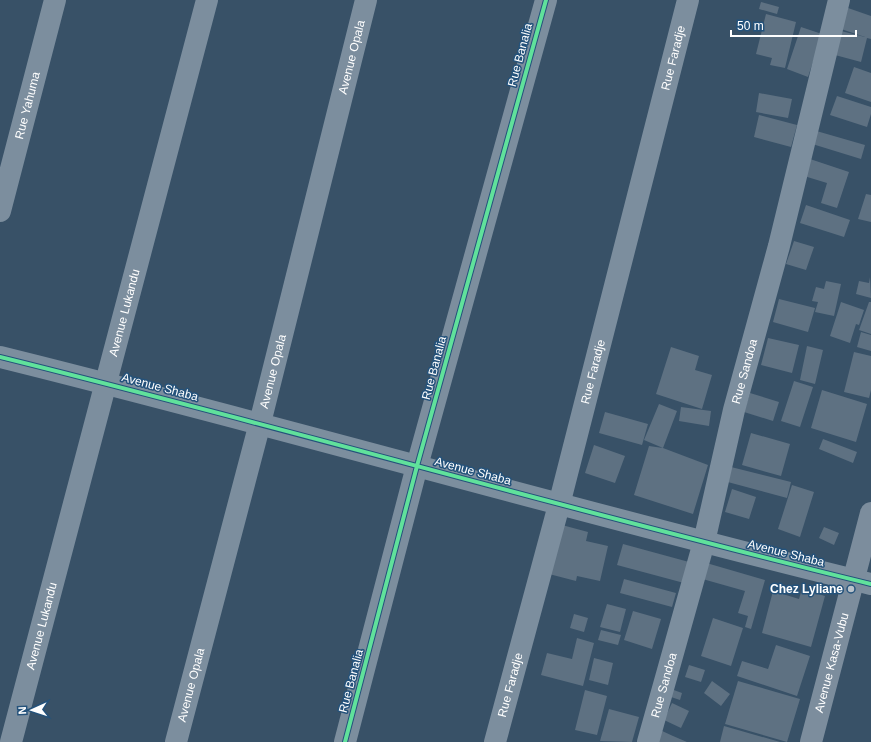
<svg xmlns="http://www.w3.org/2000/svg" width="871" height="742" font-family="Arial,sans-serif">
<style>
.building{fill:#5e7182}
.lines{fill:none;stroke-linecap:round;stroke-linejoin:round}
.minor{stroke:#7c8e9e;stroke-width:22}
.major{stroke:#7c8d9d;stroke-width:22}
.cycleway-casing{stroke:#24527b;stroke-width:6}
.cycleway{stroke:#60e19b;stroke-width:4}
.poi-dot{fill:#b9c2ca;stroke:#24527b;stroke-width:1.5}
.labels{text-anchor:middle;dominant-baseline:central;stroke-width:3;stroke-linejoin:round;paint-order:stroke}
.street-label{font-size:12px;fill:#fff;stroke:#24527b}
.poi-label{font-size:12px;font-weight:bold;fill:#fff;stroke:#24527b;text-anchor:end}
</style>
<rect width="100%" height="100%" fill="#385167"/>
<path class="building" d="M761,2L779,7L777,14L759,9Z
M848,8L871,16V39L867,38L861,62L835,55L841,31L865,37L841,29Z
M766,14L796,22L785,68L770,65L772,58L756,54Z
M801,27L822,34L808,77L787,69Z
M854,67L871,73V102L845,93Z
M759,93L792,99L788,118L756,112Z
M837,96L871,107V114L867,127L830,115Z
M759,115L797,125L791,147L754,137Z
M813,130L865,145L861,159L809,143Z
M810,159L849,172L837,208L821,203L827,183L804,176Z
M866,194L871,195V222L858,219Z
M806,205L850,220L844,237L800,223Z
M794,241L814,247L806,270L786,264Z
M870,277L871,298L856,294L859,281L869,283Z
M826,281L841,284L834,316L815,312L818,302L812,301L816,287L824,289Z
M779,299L815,308L808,332L773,322Z
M841,302L864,310L859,325L856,324L850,343L830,336Z
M869,302H871V334L859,330Z
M861,332L871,335V351L857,347Z
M768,338L799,345L792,373L761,365Z
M807,346L823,350L815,384L800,380Z
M671,347L699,356L695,370L712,375L702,409L656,394Z
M854,352L871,356V390L869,398L844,392Z
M794,381L813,387L800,427L781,421Z
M822,390L867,404L856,442L811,428Z
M750,393L779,402L773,421L744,412Z
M659,404L677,411L663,448L644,440Z
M681,407L711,411L709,426L679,421Z
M605,412L648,424L642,445L599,433Z
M751,433L790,444L781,476L742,465Z
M823,439L857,452L853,463L819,449Z
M594,445L625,456L615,483L585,473Z
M649,446L663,448L708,465L693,514L634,495Z
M727,466L791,482L787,498L724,481Z
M792,485L814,492L800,537L778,529Z
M732,489L756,497L749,519L725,512Z
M562,525L588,532L586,541L608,546L600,581L577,576L576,581L549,574Z
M824,527L839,533L834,545L819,538Z
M623,544L689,562L684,583L617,565Z
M703,562L765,580L751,629L745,627L748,616L738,613L745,591L699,578Z
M624,579L676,593L672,607L620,593Z
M802,589L825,596L811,647L762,633L773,591L799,599Z
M607,604L626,609L620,632L600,627Z
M633,611L661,619L652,649L624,640Z
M574,614L588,618L584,632L570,628Z
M713,618L743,628L731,666L701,656Z
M601,630L621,635L618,645L598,640Z
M577,638L594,643L583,686L541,675L547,653L572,659Z
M776,645L810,656L797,696L737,676L742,661L768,669Z
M594,658L613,663L608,685L589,680Z
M689,665L705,670L701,682L685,677Z
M712,681L730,694L721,706L704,693Z
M738,681L800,699L787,742L725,724Z
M671,689L682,693L680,700L668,696Z
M585,690L607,696L597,735L575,730Z
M672,703L689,711L681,728L664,720Z
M609,709L639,717L632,742L600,741Z
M724,726L780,742H720Z
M660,730L673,736L687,742H656Z"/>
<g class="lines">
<g class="minor">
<path id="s1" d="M0,211L55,0"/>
<path d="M0,357C291,429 579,513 871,584"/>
<path id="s2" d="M11,742L207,0"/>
<path id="s3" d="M176,742L260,423L366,0"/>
<path d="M345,742L417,466L546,0"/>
<path id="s4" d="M495,742L559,505L688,0"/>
<path id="s5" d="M648,742L704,542L734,410L779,246L839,0"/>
</g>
<path class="major" id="s6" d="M811,742L871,513"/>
<g class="cycleway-casing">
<path id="cycleway" d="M0,357C291,429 579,513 871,584
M345,742L417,466L546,0"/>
</g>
<use href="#cycleway" class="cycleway"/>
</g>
<circle class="poi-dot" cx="851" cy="589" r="4"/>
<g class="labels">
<g class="street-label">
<text transform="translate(520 55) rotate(-75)">Rue Banalia</text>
<text stroke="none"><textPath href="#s3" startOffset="707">Avenue Opala</textPath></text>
<text stroke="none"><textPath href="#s4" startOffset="707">Rue Faradje</textPath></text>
<text stroke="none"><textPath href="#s1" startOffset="109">Rue Yahuma</textPath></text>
<text stroke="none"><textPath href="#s2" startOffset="444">Avenue Lukandu</textPath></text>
<text transform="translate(434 368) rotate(-75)">Rue Banalia</text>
<text stroke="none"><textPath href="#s4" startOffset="383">Rue Faradje</textPath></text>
<text stroke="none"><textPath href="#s5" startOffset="383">Rue Sandoa</textPath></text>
<text stroke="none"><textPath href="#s3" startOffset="383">Avenue Opala</textPath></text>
<text transform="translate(160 387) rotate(15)">Avenue Shaba</text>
<text transform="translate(473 471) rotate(15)">Avenue Shaba</text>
<text transform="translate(786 553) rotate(14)">Avenue Shaba</text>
<text stroke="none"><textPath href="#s2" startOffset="120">Avenue Lukandu</textPath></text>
<text stroke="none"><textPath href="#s6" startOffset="82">Avenue Kasa-Vubu</textPath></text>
<text transform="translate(351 681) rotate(-75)">Rue Banalia</text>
<text stroke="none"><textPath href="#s3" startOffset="59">Avenue Opala</textPath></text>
<text stroke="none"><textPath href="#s4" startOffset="59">Rue Faradje</textPath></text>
<text stroke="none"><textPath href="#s5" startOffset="59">Rue Sandoa</textPath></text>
</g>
<g class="poi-label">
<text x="843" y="589">Chez Lyliane</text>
</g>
</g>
<g transform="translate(32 710) rotate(267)" stroke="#24527b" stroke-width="3" paint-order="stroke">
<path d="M0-3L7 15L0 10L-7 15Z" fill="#ffffff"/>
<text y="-6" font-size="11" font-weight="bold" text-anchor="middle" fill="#ffffff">N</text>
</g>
<path d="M731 30v6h125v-6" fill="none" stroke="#ffffff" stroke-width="2"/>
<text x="737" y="30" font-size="12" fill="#ffffff" stroke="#24527b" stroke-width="3" paint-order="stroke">50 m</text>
</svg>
